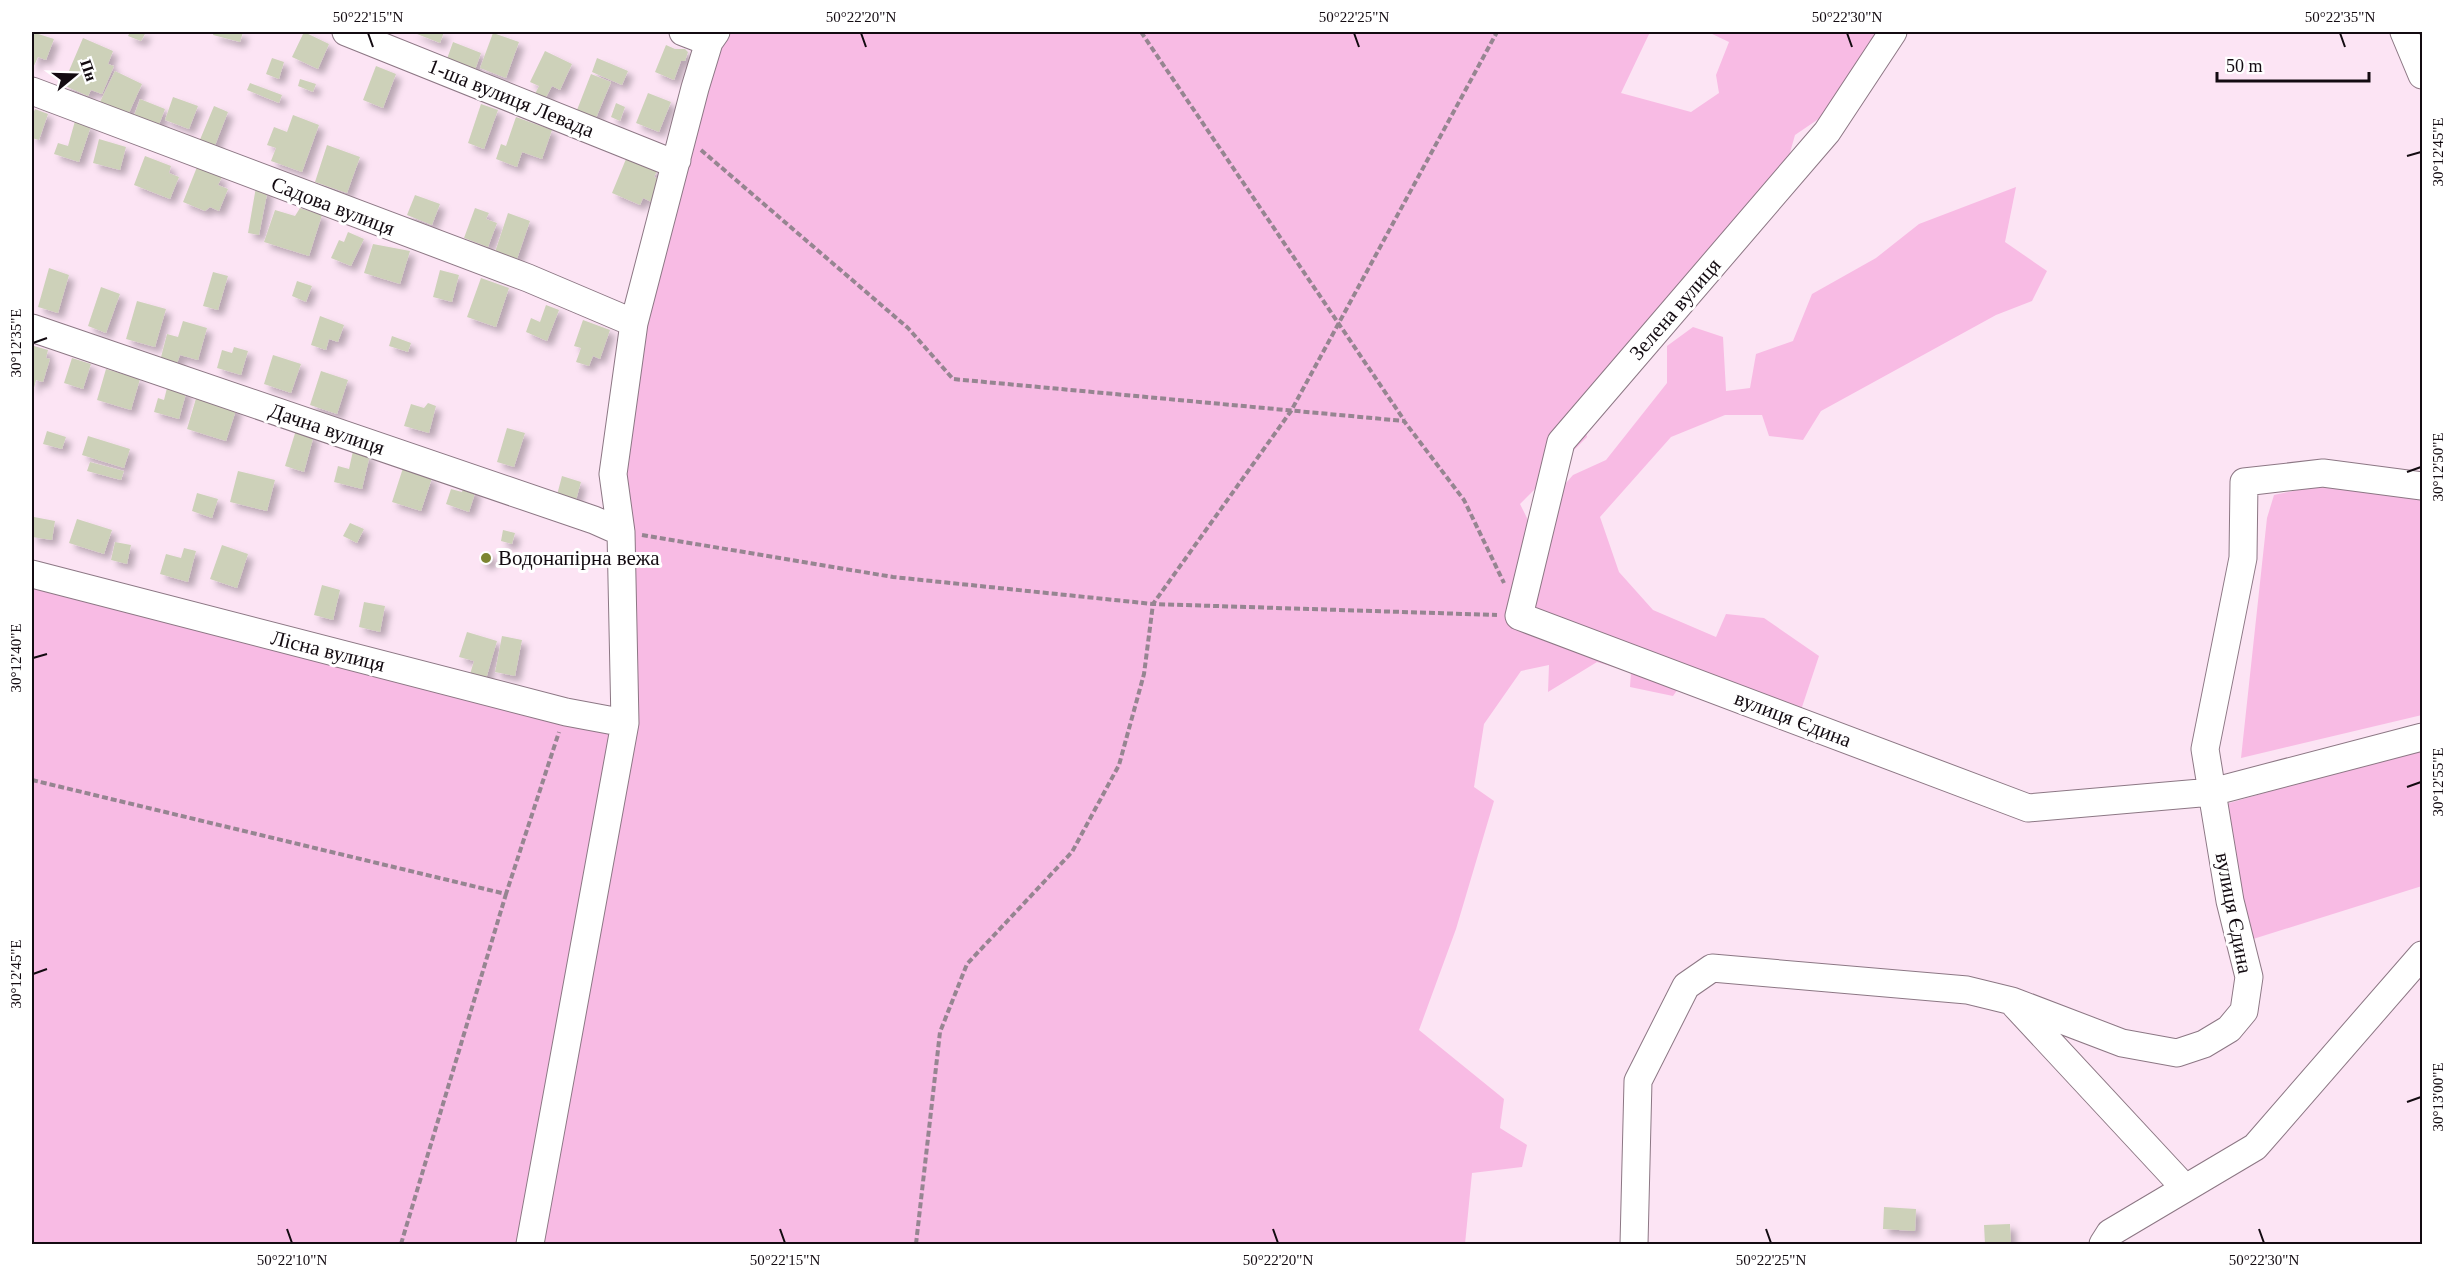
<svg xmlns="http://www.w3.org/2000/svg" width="2454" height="1276" font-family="Georgia,serif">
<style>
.green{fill:#f8bbe4}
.building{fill:#cdd1b9;filter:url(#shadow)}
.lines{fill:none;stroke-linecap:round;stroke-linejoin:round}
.minor-casing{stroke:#8c7784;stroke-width:29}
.path{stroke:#968591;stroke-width:4;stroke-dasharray:6 3;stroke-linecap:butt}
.minor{stroke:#fff;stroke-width:27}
.ticks{fill:none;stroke:#130b11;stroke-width:2}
.poi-dot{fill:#7c8531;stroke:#fff;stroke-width:2}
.labels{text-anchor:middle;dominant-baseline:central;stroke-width:6;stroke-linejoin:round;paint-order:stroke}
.street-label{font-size:21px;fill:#130b11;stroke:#fff}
.poi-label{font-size:21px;fill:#130b11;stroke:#fff;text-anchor:start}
.neatline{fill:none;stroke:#130b11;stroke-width:2}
.ticks-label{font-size:15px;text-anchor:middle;fill:#130b11}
</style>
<defs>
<filter id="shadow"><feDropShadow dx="5.5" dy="5.5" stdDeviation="3" flood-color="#0004"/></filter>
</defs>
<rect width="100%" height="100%" fill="#fce4f4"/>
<path class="green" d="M716,32H1650L1621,93L1691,112L1719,93L1716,75L1729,42L1708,32H1878L1845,101L1795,135L1779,191L1584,424L1587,437L1520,504L1530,524L1573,475L1606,460L1667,383V346L1693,327L1723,337L1726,391L1750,388L1756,354L1793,341L1812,294L1876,258L1919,224L2016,187L2005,242L2047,271L2032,301L1996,315L1821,411L1803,440L1769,436L1762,415H1725L1671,437L1600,517L1619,572L1653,610L1716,637L1726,614L1764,618L1819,656L1799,716L1689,673L1673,696L1630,687L1631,672L1597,662L1548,692L1549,665L1521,671L1484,724L1474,787L1494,801L1456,929L1419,1030L1504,1099L1500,1128L1527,1145L1522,1167L1472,1173L1465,1244H32V574L625,723L621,532L634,323Z
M2330,483L2422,500V715L2241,758L2267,518L2274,495Z
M2422,747V886L2250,940L2226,804Z"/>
<path class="building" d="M32,32L54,39L46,60L38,57L33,68Z
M130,32H146L141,41L128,36Z
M214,32H243L240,42L213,35Z
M304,32L329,44L318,69L292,57Z
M412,32H444L440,43Z
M493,33L519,42L506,78L480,68Z
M83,38L113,51L108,64L114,66L102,94L91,90L88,96L63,85Z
M453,42L481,53L475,70L447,59Z
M666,45L675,49H685L688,52L685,61H681L674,80L655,72Z
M545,51L572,64L560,90L552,86L545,99L535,94L539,86L530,82Z
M272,58L284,62L279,79L266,74Z
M597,58L628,71L622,85L592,72Z
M376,66L396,74L383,108L363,100Z
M115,71L142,84L128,115L100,102Z
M591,74L611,82L596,118L577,110Z
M300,79L316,84L313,92L298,86Z
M250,83L282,95L279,103L247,90Z
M648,93L671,102L659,132L636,123Z
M173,97L198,106L189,129L165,120Z
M140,99L165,109L157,130L132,121Z
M616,103L625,107L620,121L611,117Z
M481,104L498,110L484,149L468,143Z
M214,106L228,112L214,148L199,142Z
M35,109L48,114L39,140L32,138V116Z
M293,115L319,125L302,172L271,161L276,148L267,145L274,127L287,132Z
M516,117L552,130L542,159L522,152L517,167L496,159L501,144L506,146Z
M75,121L91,126L79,162L54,154L58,143L68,146Z
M99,139L126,147L120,170L93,163Z
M327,145L360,157L347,193L315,182Z
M145,156L171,166L169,173L179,177L170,199L134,185Z
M626,159L657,171L654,177L665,182L656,204L643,198L640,205L612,193Z
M197,167L222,177L218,185L228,189L219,211L210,207L205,211L183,202Z
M256,187L268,189L259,235L248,233Z
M415,195L440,204L432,225L407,215Z
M300,208L322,215L309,256L264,242L275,210L295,216Z
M475,208L489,213L486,219L497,223L488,247L464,238Z
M508,213L530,221L517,259L495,252Z
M348,232L364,239L351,266L331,258L339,240L344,242Z
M373,244L410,251L400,284L364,273Z
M49,268L69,275L58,313L38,307Z
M440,270L459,275L452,302L433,297Z
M213,272L228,276L218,310L203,306Z
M481,278L509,288L496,327L467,317Z
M297,281L312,286L306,302L292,296Z
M101,287L120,294L106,333L88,326Z
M137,301L166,309L155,347L126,339Z
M546,305L559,310L547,341L526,332L531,318L540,322Z
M320,316L344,325L338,342L329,339L326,350L311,345Z
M583,320L610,330L600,359L593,356L589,366L576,362L581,348L574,346Z
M183,321L207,328L198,360L180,355L176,366L160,361L167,334L178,337Z
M392,336L411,343L408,352L389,346Z
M34,346L48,350L46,358L50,359L43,382L36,380L34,388L32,387V355Z
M234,347L248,351L241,375L217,368L222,350L232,353Z
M273,355L301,364L291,393L264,384Z
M72,358L91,364L83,389L64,383Z
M106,369L140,379L131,410L97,400Z
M321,371L348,380L337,414L310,405Z
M168,384L187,390L179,419L154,412L158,398L164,400Z
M197,395L237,407L226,441L187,429Z
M428,403L436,406L429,433L404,426L411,404L424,408Z
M507,428L525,433L514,467L497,462Z
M296,430L314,435L304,472L285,466Z
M47,431L66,437L62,449L43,444Z
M88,436L130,449L124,468L82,455Z
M353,451L370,455L362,489L334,482L338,466L349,469Z
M90,462L124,471L121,480L87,471Z
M403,468L432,478L421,511L392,502Z
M238,471L275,480L267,511L230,502Z
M562,476L581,482L576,500L557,495Z
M464,486L476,490L469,512L446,504L451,489L462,492Z
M197,493L218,499L212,518L192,511Z
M34,517L55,521L52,540L32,537Z
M77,519L112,530L104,554L69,543Z
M350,523L364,529L357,543L343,536Z
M503,530L515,533L512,544L501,541Z
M115,542L131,545L127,564L111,560Z
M222,545L248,554L237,588L210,579Z
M184,548L196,551L188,582L160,574L166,554L181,558Z
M480 558a6 6 0 1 1 12 0a6 6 0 1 1-12 0Z
M322,585L340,590L333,620L314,615Z
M364,602L385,606L380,632L359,627Z
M467,632L497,641L484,686L468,681L474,661L459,657Z
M502,636L522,640L515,676L495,672Z
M1884,1207L1916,1209L1915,1231L1883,1229Z
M2010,1224L2011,1243L1985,1244L1984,1225Z"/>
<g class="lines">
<g class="minor-casing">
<path id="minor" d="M346,32L665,160H677
M683,32L709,42
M2404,32L2422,75
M32,91L528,278L634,323
M32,328L594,520L621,532
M2422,486L2323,473L2244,482L2243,558L2205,749L2212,792L2422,737
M32,574L566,712L625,723
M2015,1005L2185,1188
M530,1244L625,723L621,532L613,474L634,323L695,88L709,42L716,32
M1634,1244L1638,1081L1686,986L1712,968L1967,990L2012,1001L2122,1043L2177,1053L2204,1044L2229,1029L2244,1011L2249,977L2230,901L2212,792L2028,808L1519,616L1561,442L1827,132L1893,32
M2103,1244L2110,1233L2255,1147L2422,955"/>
</g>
<path class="path" d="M1141,32L1404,420
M701,150L908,328L953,379L1404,421L1464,500L1504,583
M642,535L893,577L1153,604L1497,615
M32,780L506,894L559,732
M401,1244L506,894
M916,1244L940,1032L967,964L1072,852L1119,765L1144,674L1153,604L1291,411L1497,32"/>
<use href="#minor" class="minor"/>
</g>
<path class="ticks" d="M368,33L373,47M861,33L866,47M1354,33L1359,47M1847,33L1852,47M2340,33L2345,47M2407,156L2421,152M33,343L47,338M2407,472L2421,467M33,658L47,654M2407,787L2421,782M33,974L47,969M2407,1102L2421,1097M287,1229L292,1243M780,1229L785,1243M1273,1229L1278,1243M1766,1229L1771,1243M2259,1229L2264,1243"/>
<circle class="poi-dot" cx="486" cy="558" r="6"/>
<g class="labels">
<g class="street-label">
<text transform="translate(511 98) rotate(22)">1-ша вулиця Левада</text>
<text transform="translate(333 206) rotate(21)">Садова вулиця</text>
<text transform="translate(1675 309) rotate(-49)">Зелена вулиця</text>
<text transform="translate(327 429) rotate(19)">Дачна вулиця</text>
<text transform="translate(328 651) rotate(14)">Лісна вулиця</text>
<text transform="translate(1793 719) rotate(21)">вулиця Єдина</text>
<text transform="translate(2234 913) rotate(79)">вулиця Єдина</text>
</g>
<g class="poi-label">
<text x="498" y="558">Водонапірна вежа</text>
</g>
</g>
<rect width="2454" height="1276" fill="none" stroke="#ffffff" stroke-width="66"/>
<g transform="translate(75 75) rotate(71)" stroke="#ffffff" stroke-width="4.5" paint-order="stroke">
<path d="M0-4.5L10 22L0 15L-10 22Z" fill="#130b11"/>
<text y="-9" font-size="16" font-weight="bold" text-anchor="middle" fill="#130b11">Пн</text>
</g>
<path d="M2217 72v9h152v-9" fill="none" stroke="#130b11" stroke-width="3"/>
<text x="2226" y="72" font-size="18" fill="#130b11" stroke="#ffffff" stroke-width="4.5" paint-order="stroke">50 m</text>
<rect x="33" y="33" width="2388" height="1210" class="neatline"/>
<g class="ticks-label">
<text x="368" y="22">50°22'15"N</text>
<text x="861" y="22">50°22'20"N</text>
<text x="1354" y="22">50°22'25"N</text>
<text x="1847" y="22">50°22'30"N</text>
<text x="2340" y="22">50°22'35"N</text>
<text transform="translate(2438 152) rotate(-90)" y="5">30°12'45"E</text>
<text transform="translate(16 343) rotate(-90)" y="5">30°12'35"E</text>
<text transform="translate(2438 467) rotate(-90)" y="5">30°12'50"E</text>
<text transform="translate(16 658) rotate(-90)" y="5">30°12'40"E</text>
<text transform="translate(2438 782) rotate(-90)" y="5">30°12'55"E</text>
<text transform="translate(16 974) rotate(-90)" y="5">30°12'45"E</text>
<text transform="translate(2438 1097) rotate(-90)" y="5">30°13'00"E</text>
<text x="292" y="1265">50°22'10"N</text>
<text x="785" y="1265">50°22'15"N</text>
<text x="1278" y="1265">50°22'20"N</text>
<text x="1771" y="1265">50°22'25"N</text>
<text x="2264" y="1265">50°22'30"N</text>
</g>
</svg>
